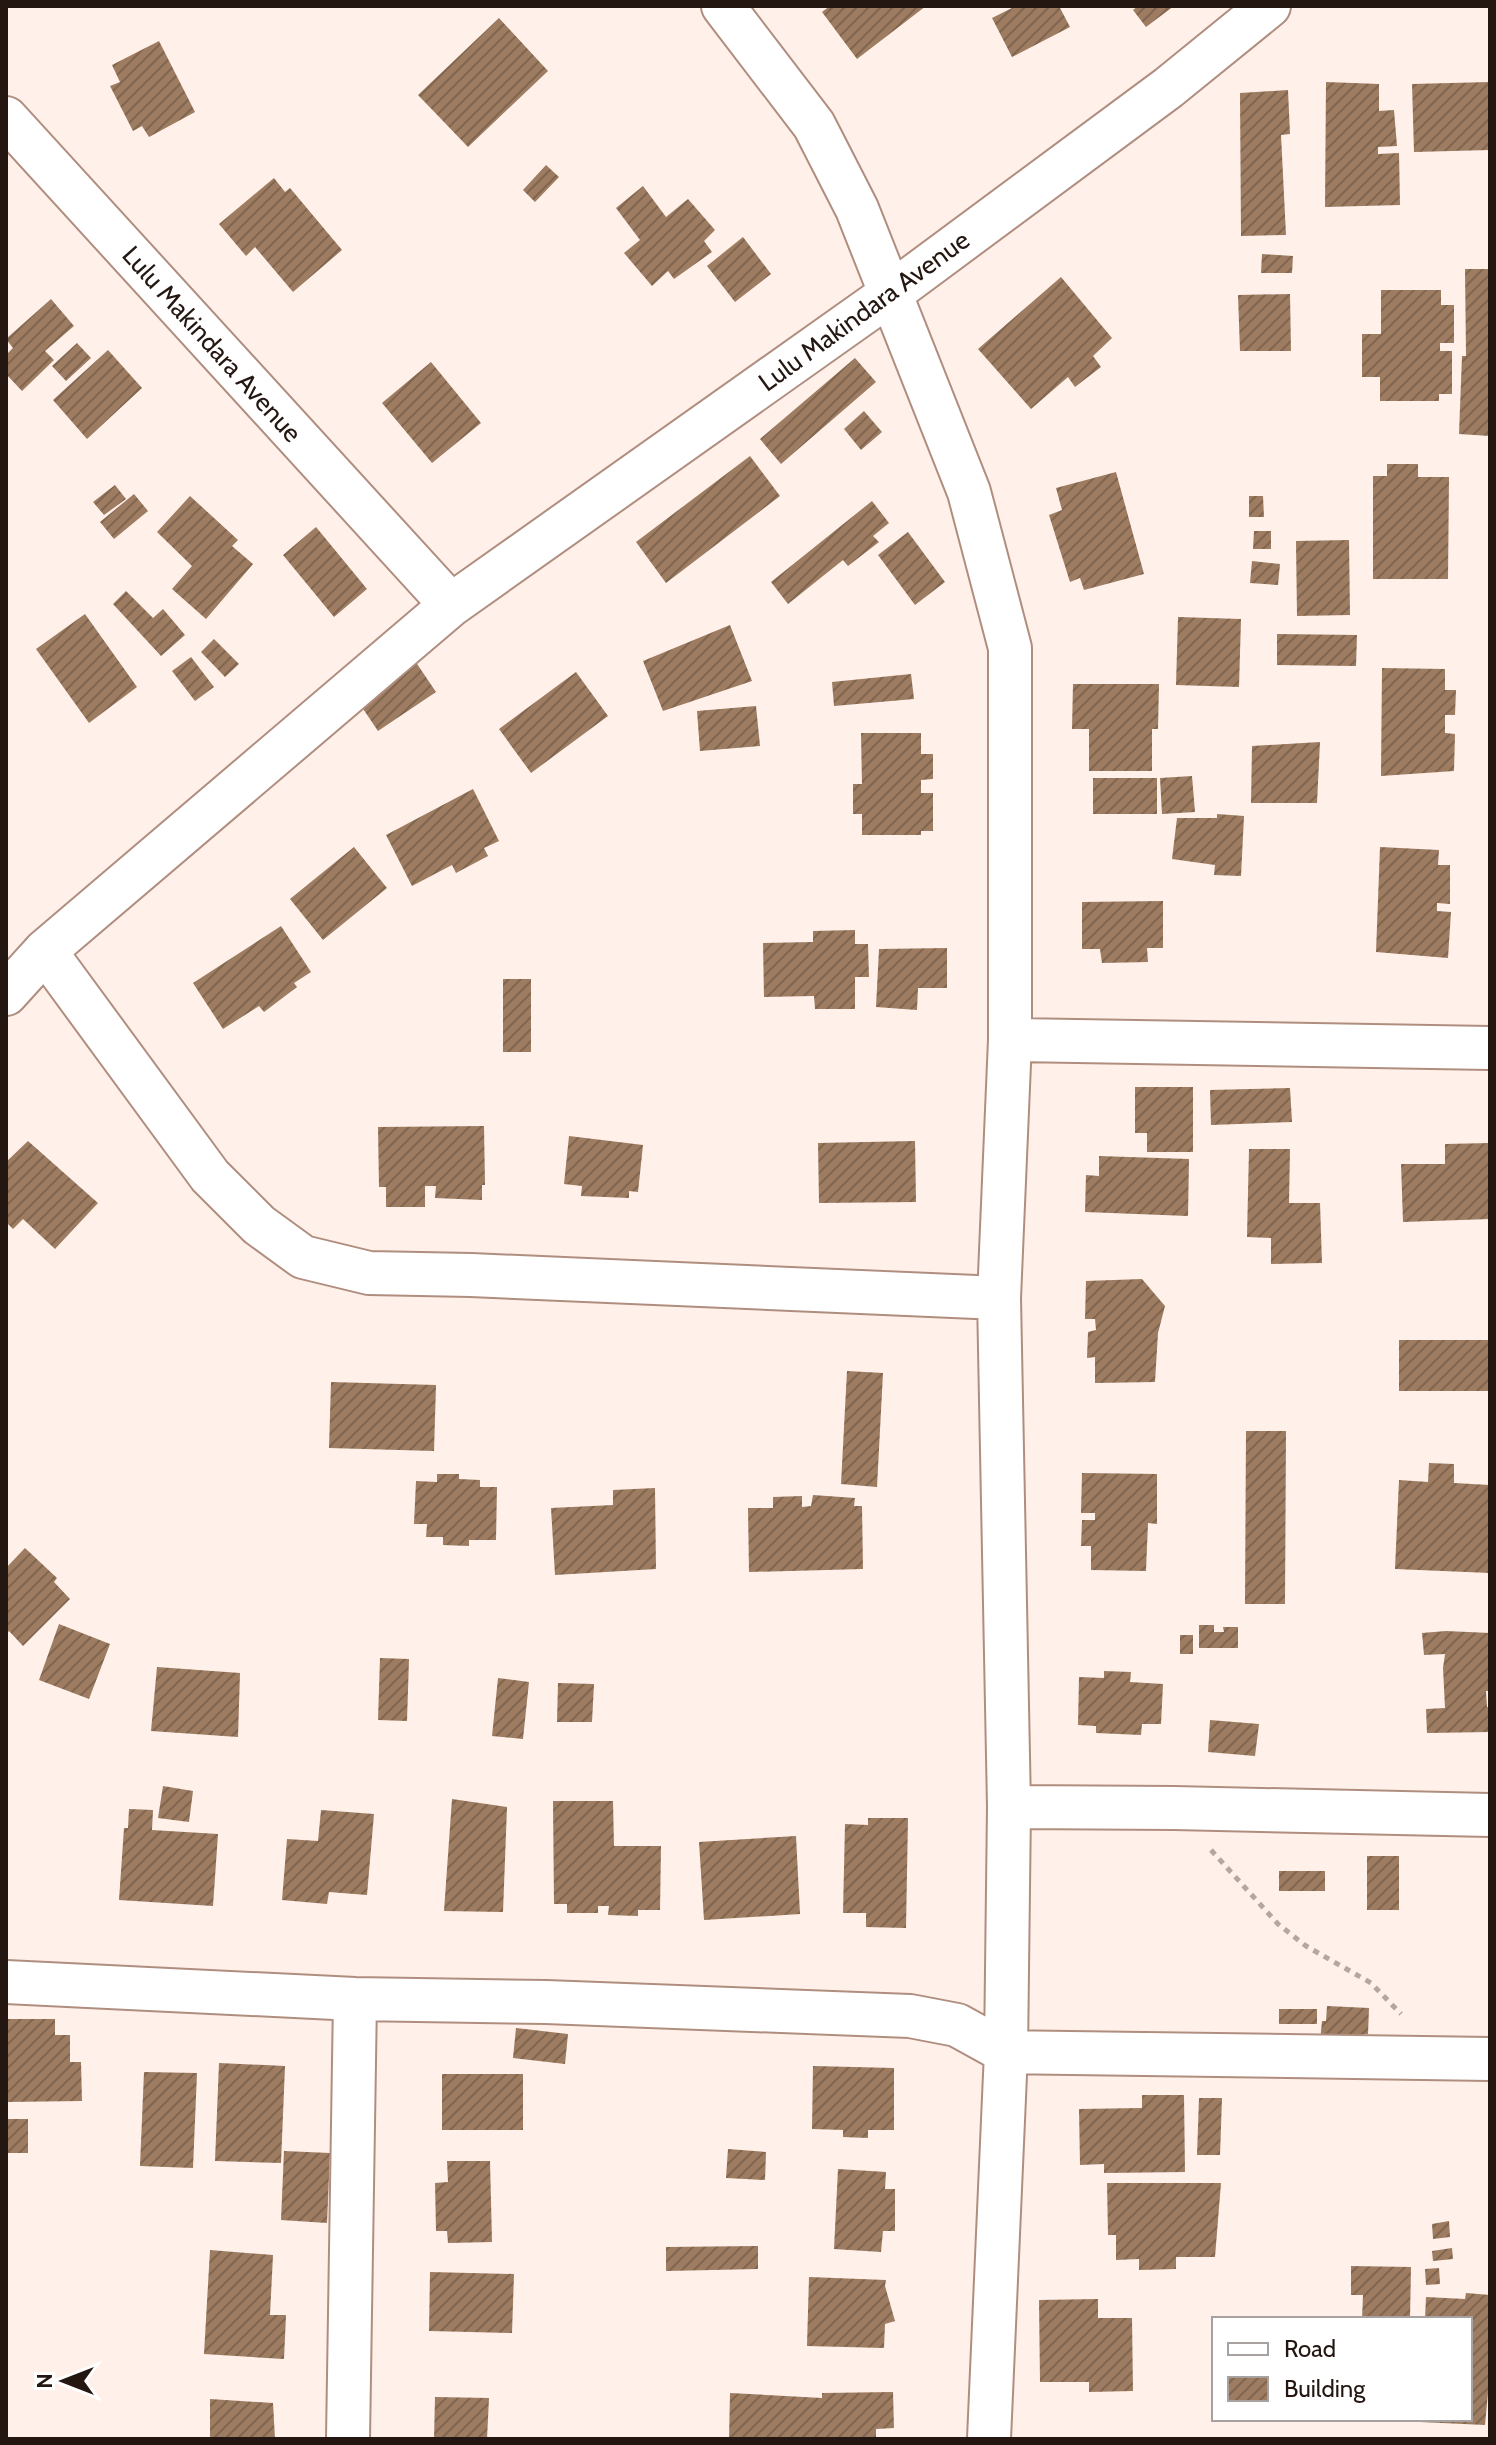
<svg xmlns="http://www.w3.org/2000/svg" width="1496" height="2445" font-family="Cabin,sans-serif">
<style>
.building{fill:url(#building-hatch)}
.lines{fill:none;stroke-linecap:round;stroke-linejoin:round}
.street-casing{stroke:#b08e7f;stroke-width:46}
.path{stroke:#b5a7a0;stroke-width:5;stroke-dasharray:6 6;stroke-linecap:butt}
.street{stroke:#fff;stroke-width:42}
.labels{text-anchor:middle;dominant-baseline:central;stroke-width:6;stroke-linejoin:round;paint-order:stroke}
.street-label{font-size:26px;fill:#241711;stroke:#fff}
</style>
<defs>
<pattern id="building-hatch" width="6" height="6" patternUnits="userSpaceOnUse" patternTransform="scale(2)"><rect width="6" height="6" fill="#9d7c61"/><path d="M-1 1l2-2M0 6l6-6M5 7l2-2" fill="none" stroke="#80654f"/></pattern>
</defs>
<rect width="100%" height="100%" fill="#fff0e9"/>
<path class="building" d="M830,6H926L857,59L822,12Z
M1016,6H1059L1070,27L1012,57L992,18Z
M1138,6H1174L1146,27L1133,10Z
M499,18L548,71L468,147L418,95Z
M159,41L195,112L149,137L142,126L133,131L110,86L120,82L112,65Z
M1326,82L1379,84V111L1394,110L1397,146L1378,147V154L1399,153L1400,205L1325,207Z
M1490,82V150L1414,152L1412,84Z
M1288,90L1290,134L1281,135L1286,235L1241,236L1240,93Z
M546,165L559,177L535,202L523,190Z
M274,178L285,192L290,188L342,250L293,292L255,247L246,256L219,224Z
M643,186L666,217L688,199L715,230L704,241L712,252L674,279L668,271L652,286L624,253L640,240L616,208Z
M743,237L771,274L735,302L707,266Z
M1262,254L1293,256L1292,273H1261Z
M1465,269H1490V436L1459,434L1462,356H1466Z
M1061,277L1112,338L1093,356L1101,367L1075,387L1068,377L1031,409L978,349Z
M1381,290H1441V305H1454V343H1440V351H1452V394H1439V401H1380V377H1362V334H1381Z
M1290,294L1291,351H1240L1238,295Z
M51,299L74,326L45,351L54,360L22,391L6,374V355L13,348L6,339Z
M77,343L91,358L66,381L52,366Z
M108,350L142,388L87,439L53,400Z
M855,358L876,382L781,464L760,439Z
M431,362L481,423L432,463L382,403Z
M864,411L882,432L861,450L844,429Z
M750,456L780,496L666,583L636,542Z
M1387,464H1418V477H1449L1448,579H1373V476H1387Z
M1116,472L1144,574L1084,590L1080,578L1070,582L1049,515L1062,510L1056,488Z
M115,485L126,499L104,515L93,502Z
M134,494L148,511L114,539L100,522Z
M190,496L238,540L232,546L253,564L206,619L172,589L192,566L157,532Z
M1249,496H1263L1264,517H1249Z
M872,501L889,523L873,536L879,542L848,566L843,560L788,604L771,582Z
M316,527L367,589L334,617L283,555Z
M1254,531H1271V549H1253Z
M908,532L945,582L915,605L878,555Z
M1349,540L1350,615L1297,616L1296,541Z
M1252,561L1280,564L1278,585L1250,583Z
M126,591L153,618L163,609L185,635L161,656L113,604Z
M85,614L137,687L89,723L36,649Z
M1178,617L1241,619L1239,687L1176,685Z
M730,625L752,681L663,711L643,661Z
M1277,634L1357,635L1356,666L1277,665Z
M214,639L239,664L225,677L201,652Z
M411,655L436,692L378,731L353,694Z
M191,657L214,687L195,701L172,671Z
M1382,668L1445,669V690H1456L1455,715H1445V733L1455,734L1454,771L1381,776Z
M576,672L608,716L531,773L499,729Z
M911,674L914,699L834,706L832,682Z
M1073,684H1159L1158,729H1152V771H1089V729H1072Z
M756,706L760,746L700,751L697,711Z
M861,733H921V754H933V779L921,780V793H933V831H921V835H862V814H853V784H862Z
M1320,742L1317,803H1251L1252,746Z
M1192,776L1195,812L1162,814L1160,778Z
M1093,778H1157V814H1093Z
M473,789L499,841L484,848L488,856L456,873L452,865L412,886L386,835Z
M1217,814L1244,816L1241,876L1214,875L1215,865L1172,859L1177,818H1217Z
M354,847L387,888L323,940L290,899Z
M1380,847L1439,850L1438,865H1450V904L1437,903V911L1451,912L1448,958L1376,952Z
M1163,901V948H1147L1148,962L1102,963L1100,949H1082V902Z
M281,926L311,972L294,983L297,987L264,1012L259,1006L223,1029L193,983Z
M855,930V944H868L869,977H855V1009H815L814,996L764,997L763,943L813,942V931Z
M947,948V988H918L917,1010L876,1007L879,949Z
M503,979H531V1052H503Z
M1135,1087H1193V1152H1147V1133H1135Z
M1290,1088L1292,1122L1211,1125L1210,1090Z
M484,1126L485,1185H482V1200L435,1198L436,1186H425V1207H386V1187H379L378,1127Z
M569,1136L643,1145L638,1192L629,1191V1198L581,1196L582,1186L564,1184Z
M28,1141L98,1203L55,1249L23,1219L13,1229L6,1222V1162Z
M915,1141L916,1202L819,1203L818,1143Z
M1490,1143V1219L1403,1222L1401,1164H1445V1144Z
M1249,1149H1290L1289,1203H1320L1322,1263L1271,1264V1238L1247,1237Z
M1099,1156L1189,1159L1188,1216L1085,1212L1086,1175L1099,1176Z
M1142,1279L1165,1306L1158,1333L1155,1382L1095,1383V1357L1087,1358L1088,1332L1096,1330L1095,1319H1085L1086,1281Z
M1399,1340H1490V1391H1399Z
M847,1371L883,1373L877,1487L841,1484Z
M331,1382L436,1385L434,1451L329,1448Z
M1246,1431H1286L1285,1604H1245Z
M1429,1463L1454,1464V1483L1490,1485V1573L1395,1569L1399,1480L1428,1482Z
M1082,1473L1157,1474V1524L1148,1523L1146,1571L1091,1570V1546H1081L1082,1520H1095V1513H1081Z
M437,1474H459V1479L480,1480V1487H497L496,1540H469V1546L443,1545V1537H426L427,1524H414L416,1481L437,1482Z
M655,1488L656,1569L555,1575L551,1508L613,1505V1490Z
M813,1495L855,1498L854,1506H862L863,1569L749,1572L748,1508H773V1497L802,1496V1507L811,1506Z
M25,1548L57,1578L54,1582L70,1599L23,1646L9,1631L6,1635V1568Z
M59,1624L110,1644L89,1699L39,1680Z
M1199,1625H1214V1632H1224L1223,1627H1238V1648H1199Z
M1446,1631L1490,1633V1691H1486L1487,1707H1490V1732L1427,1733L1426,1709L1445,1708L1443,1668L1445,1654L1424,1655L1422,1633Z
M1180,1635H1193V1654H1180Z
M380,1658L409,1659L407,1721L378,1720Z
M157,1667L240,1673L238,1737L151,1731Z
M1104,1671L1131,1672L1130,1682L1163,1684L1161,1724H1142L1141,1735L1096,1733V1726L1078,1725L1079,1677L1104,1678Z
M498,1678L529,1682L523,1739L492,1736Z
M558,1683L594,1684L592,1722H557Z
M1210,1720L1259,1724L1255,1756L1208,1752Z
M163,1786L193,1791L189,1822L158,1818Z
M452,1799L507,1807L503,1912L444,1911Z
M553,1801H613L614,1846H661L660,1910H638V1916L608,1915L609,1906H598V1913H567V1904H554Z
M129,1809L153,1810L152,1830L218,1834L213,1906L119,1900L124,1828H128Z
M321,1810L374,1814L367,1895L329,1892L327,1904L282,1900L287,1839L318,1841Z
M868,1818H908L906,1928L866,1927V1913H843L845,1824L868,1825Z
M796,1836L800,1914L704,1920L699,1842Z
M1367,1856H1399V1910H1367Z
M1279,1871H1325V1891H1279Z
M1327,2006L1369,2008L1368,2034H1363V2045L1320,2042L1322,2021H1326Z
M1279,2009H1317V2024H1279Z
M6,2019H55V2035H70V2062H81L82,2101L6,2102Z
M516,2028L568,2034L565,2064L513,2058Z
M219,2063L285,2066L281,2163L215,2161Z
M813,2066L894,2068V2130H868V2138L843,2137V2130L812,2129Z
M144,2072L197,2073L193,2168L140,2166Z
M442,2074H523V2130H442Z
M1142,2095H1184L1185,2172L1104,2173V2164L1080,2165L1079,2109L1142,2108Z
M1199,2098H1222L1220,2155H1197Z
M6,2119H28V2153H6Z
M728,2149L766,2152L765,2180L726,2178Z
M284,2151L330,2153L327,2223L281,2220Z
M447,2161H490L492,2242L448,2243L447,2231H436L435,2183L448,2182Z
M838,2169L886,2172L885,2189H895V2231H883L881,2252L834,2249Z
M1107,2183H1221L1215,2257H1176V2269L1139,2270V2259L1116,2260V2235H1108Z
M1449,2221L1450,2237L1433,2239L1432,2224Z
M758,2246V2269L666,2271V2247Z
M1452,2248L1453,2259L1433,2261L1432,2251Z
M210,2250L273,2255L270,2315H286L284,2359L204,2354Z
M1351,2266L1411,2267L1410,2319H1362L1363,2295H1351Z
M1439,2268L1440,2284L1426,2285L1425,2269Z
M430,2272L514,2274L512,2333L429,2331Z
M809,2277L886,2280L885,2286L895,2321L885,2324L884,2348L807,2346Z
M1466,2293L1490,2295V2372L1485,2425L1420,2422V2419H1470V2319H1425L1426,2297L1465,2299Z
M1098,2299V2318H1132L1133,2391L1089,2392V2382H1040L1039,2300Z
M893,2392L894,2428L876,2429V2439H729L730,2393L822,2398V2393Z
M435,2397L489,2398L487,2439H434Z
M210,2399L273,2403L275,2439H210Z"/>
<g class="lines">
<g class="street-casing">
<path id="street" d="M723,6L814,125L857,209L969,492L1010,648V1040L999,1298L1009,1807L1006,2052L989,2439
M6,118L451,605
M45,951L210,1176L259,1225L303,1257L369,1273L471,1275L999,1298
M6,994L45,951L451,605L890,294L1168,88L1269,6
M1010,1040L1490,1048
M1009,1807L1174,1808L1490,1815
M6,1982L355,1999L546,2002L910,2016L957,2025L1006,2052L1490,2059
M348,2439L355,1999"/>
</g>
<path class="path" d="M1211,1850L1278,1924L1306,1946L1371,1983L1401,2014"/>
<use href="#street" class="street"/>
</g>
<g class="labels">
<g class="street-label">
<text transform="translate(864 311) rotate(-36)">Lulu Makindara Avenue</text>
<text transform="translate(212 344) rotate(48)">Lulu Makindara Avenue</text>
</g>
</g>
<rect width="1496" height="2445" fill="none" stroke="#241711" stroke-width="16"/>
<rect x="1212" y="2317" width="260" height="104" fill="#ffffff" stroke="#a7a2a0" stroke-width="2"/>
<rect x="1228" y="2343" width="40" height="12" fill="#ffffff" stroke="#a7a2a0" stroke-width="2"/>
<text x="1284" y="2357" font-size="24" fill="#241711">Road</text>
<rect x="1228" y="2377" width="40" height="24" fill="url(#building-hatch)" stroke="#a7a2a0" stroke-width="2"/>
<text x="1284" y="2397" font-size="24" fill="#241711">Building</text>
<g transform="translate(64 2381) rotate(270)" stroke="#ffffff" stroke-width="6" paint-order="stroke">
<path d="M0-6L14 30L0 20L-14 30Z" fill="#241711"/>
<text y="-12" font-size="22" font-weight="bold" text-anchor="middle" fill="#241711">N</text>
</g>
</svg>
